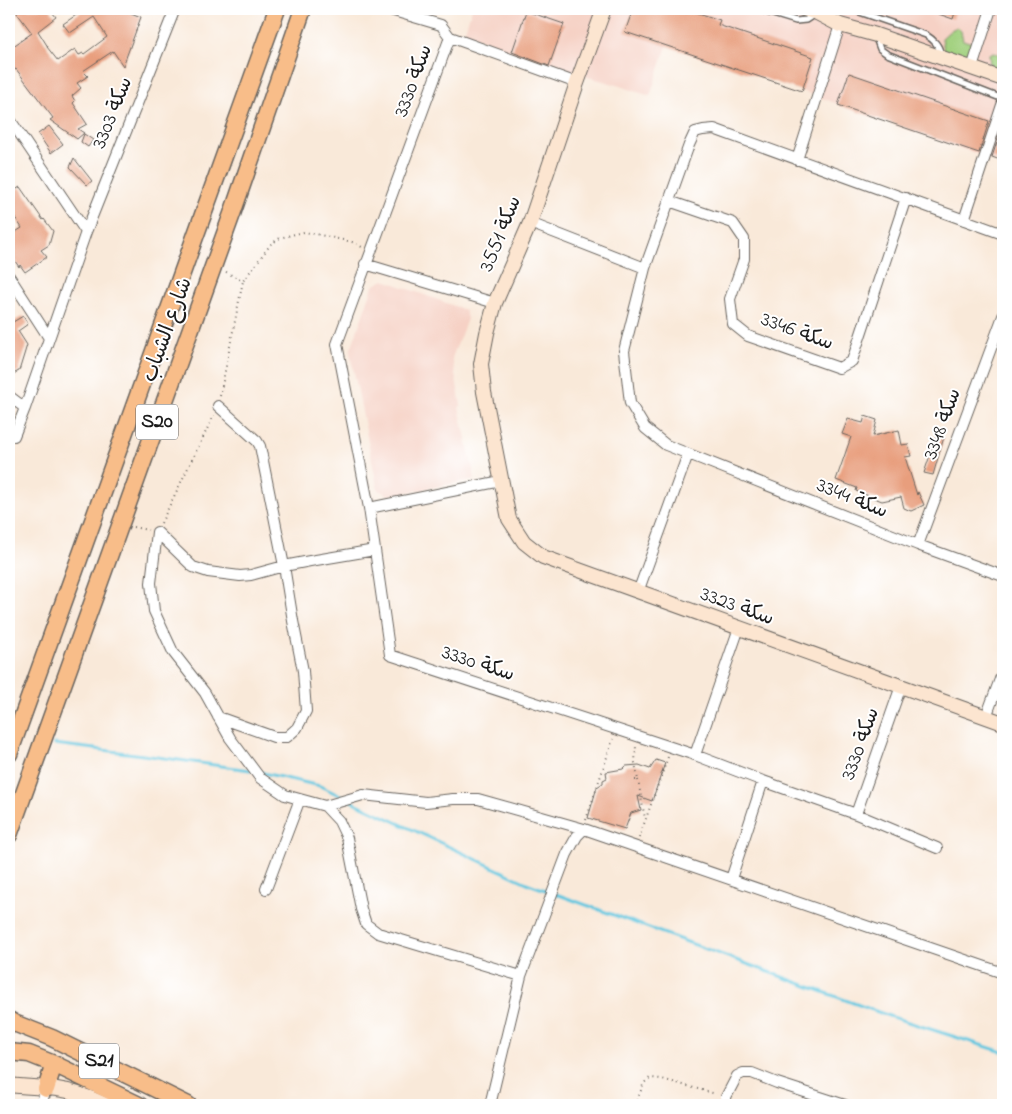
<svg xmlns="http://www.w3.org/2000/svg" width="1012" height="1114" font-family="'Indie Flower','Playpen Sans Arabic',sans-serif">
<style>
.built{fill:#f6d1c5}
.green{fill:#a1d07e;stroke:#5e764d}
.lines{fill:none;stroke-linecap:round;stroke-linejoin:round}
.stream{stroke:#62c7e0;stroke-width:3}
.building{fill:#e89e7d}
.lane-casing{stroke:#69645e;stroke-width:8}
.street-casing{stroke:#69645e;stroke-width:12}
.secondary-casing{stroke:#69645e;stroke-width:16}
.primary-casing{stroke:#69645e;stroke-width:19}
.path{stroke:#69645e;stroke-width:2;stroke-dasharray:1 4;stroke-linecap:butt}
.lane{stroke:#fff;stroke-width:5}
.street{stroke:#fff;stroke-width:10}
.secondary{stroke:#fce5d0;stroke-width:14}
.primary{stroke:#f8bd89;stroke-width:16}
.labels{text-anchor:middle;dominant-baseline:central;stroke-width:4;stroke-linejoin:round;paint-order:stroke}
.shield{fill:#fff;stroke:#606060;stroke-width:1}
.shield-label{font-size:20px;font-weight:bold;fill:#1c1c1c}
.street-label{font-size:21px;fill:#1c1c1c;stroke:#fff}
</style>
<rect width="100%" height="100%" fill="#fff"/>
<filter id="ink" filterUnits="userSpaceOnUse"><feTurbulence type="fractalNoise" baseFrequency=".02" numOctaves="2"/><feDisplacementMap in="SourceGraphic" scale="10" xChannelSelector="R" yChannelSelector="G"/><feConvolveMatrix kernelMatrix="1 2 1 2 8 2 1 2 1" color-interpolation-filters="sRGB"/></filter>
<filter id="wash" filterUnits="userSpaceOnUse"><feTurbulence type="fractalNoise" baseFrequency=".0096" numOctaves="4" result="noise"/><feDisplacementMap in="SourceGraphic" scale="20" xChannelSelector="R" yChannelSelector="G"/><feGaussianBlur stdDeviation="1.12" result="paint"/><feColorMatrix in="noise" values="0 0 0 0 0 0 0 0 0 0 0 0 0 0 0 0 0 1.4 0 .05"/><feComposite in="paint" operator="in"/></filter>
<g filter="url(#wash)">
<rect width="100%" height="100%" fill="#f9e9d9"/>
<path class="built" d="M472,9H1003V165L982,156L802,91L667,46L650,96L614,84L549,66L464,33Z
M384,280L465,310L467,319L452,358L461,406L459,407L475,479L390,496L378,490L350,352L373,286Z"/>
<path class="green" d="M957,27L961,31L963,40L972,43C970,51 967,57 959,59L954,53L951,54L944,51L942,38L951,30Z
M993,52L1003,56V69L998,70L990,66L989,54Z"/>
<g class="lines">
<path class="stream" d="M9,723L10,726
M54,744L143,755L250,770
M259,772L320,786L343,797
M351,801L529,884L889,1016L1003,1052"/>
</g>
<g id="blocks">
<path class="building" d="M14,9H50L56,17L38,31L48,47H47L58,61L75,49L79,55L83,53L84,54L107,37L94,17L70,33L63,24L85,9H121L141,17L123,66L113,51L83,71L88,76L77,83L81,88L72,96L75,101L73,103L87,124L78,129L84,133L77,139L50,120L53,118L16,69L9,73V49L32,33Z
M633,9H686L720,20L718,25L813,57L802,91L625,32Z
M927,9H956L953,19L927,10Z
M526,11L564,24L549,66L512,52Z
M849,73L989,121L979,153L838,105Z
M49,126L63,144L51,153L38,134Z
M1000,133L1003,134V161L992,157Z
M84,134L93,140L88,147L81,142Z
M74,158L92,181L87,185L70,167Z
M20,187L43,220L44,219L53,231L49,245L41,250L47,257L25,272L20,265L19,267L9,252V236L22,228L9,208V194Z
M9,315L13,322L23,316L28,324L18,331L27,345L19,371L9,376Z
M865,416L877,420L873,436L899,430L902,445L908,444L911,456L905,457L917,495L918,492L924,505L911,511L904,508L901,497L882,501L856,491L857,488L836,480L851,437L842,434L848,419L863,423Z
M937,435L944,437L933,475L924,473Z
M656,760L665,763L652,801L638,796L641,810L631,813L625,829L588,818L597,787L603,783V780L607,778L606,772L623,769L626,766L639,765L650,769Z"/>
</g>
</g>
<g filter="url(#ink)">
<use href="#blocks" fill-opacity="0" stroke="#69645e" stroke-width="1"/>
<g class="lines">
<g class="lane-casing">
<path id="lane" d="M757,9L796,21L806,20L815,14
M851,9L926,35C934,40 939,45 941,55
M876,38L880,49L887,54L1003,99"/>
</g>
<g class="street-casing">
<path id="street" d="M387,9L441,25L450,37
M450,37L337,344L369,508L390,655L695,755L763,781L856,814L937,848
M450,37L577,83
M972,68L991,9
M9,118L86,232
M797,160L840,25
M669,201L733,223L744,239V259L730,299L733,324L748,336L839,368L852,361L906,198
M964,220L1003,102
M530,223L645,268
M1003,234L714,129L703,130L695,132L689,145L645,268L624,351L630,403L645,428L666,445L918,545L1003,576
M365,264L495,303
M9,276L49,338
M9,396L25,408
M218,406L257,441L260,446L284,566L293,621L303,671L306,711L297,728L287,737H274L218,717
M14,436L25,408L86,232L175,9
M369,508L501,481
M918,545L1003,316
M375,550L310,561L284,566L251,575L240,576L208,572L193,567L157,532L151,583L154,611L173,652L205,693L230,738L260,778L285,795L325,806L339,821L347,838L361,909L366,924L378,933L521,976
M638,592L688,454
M986,717L1003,671
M695,755L739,628
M325,806L363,795L426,802L453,799H478L584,829L1003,973
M856,814L901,686
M731,879L763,781
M266,889L300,799
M726,1097L737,1076L743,1073H752L777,1083L845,1105
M41,1105L46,1089
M490,1105L521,976L567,854L577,836L584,829"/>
</g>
<g class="secondary-casing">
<path id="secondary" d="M604,9L577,83L530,223L495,303L487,333L481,364L484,392L509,519L524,542L543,557L1003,723
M804,9L817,13L840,25L876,35L1003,79
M9,1085C25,1087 41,1087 57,1089C73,1091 91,1098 106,1105"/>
</g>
<g class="primary-casing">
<path id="primary" d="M9,754L277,9
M9,835L232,214L303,9
M9,1020L14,1023L52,1038L188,1105
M9,1052L29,1054L54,1064L139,1105
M46,1089L54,1064"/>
</g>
<path class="path" d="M226,272L243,281L271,244L280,238L291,235L304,232L316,234L352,242L362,247
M220,396L243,281
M161,523L214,415
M133,527L148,530
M635,780H638L635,763L636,746
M638,780L645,819
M586,820L613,739
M639,838L668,757
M635,1105L644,1083L650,1078L662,1079L716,1094"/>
<use href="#lane" class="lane"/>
<use href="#street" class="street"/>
<use href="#secondary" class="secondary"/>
<use href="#primary" class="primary"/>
</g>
</g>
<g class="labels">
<g class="shield">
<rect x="136" y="404.5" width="42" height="35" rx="4"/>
<rect x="79" y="1043.5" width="40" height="35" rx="4"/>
</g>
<g class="shield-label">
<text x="157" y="422">S20</text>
<text x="99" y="1061">S21</text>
</g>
<g class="street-label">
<text transform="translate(414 81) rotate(-70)">سكة 3330</text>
<text transform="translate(113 113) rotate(-68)">سكة 3303</text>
<text transform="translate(501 234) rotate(-68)">سكة 3551</text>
<text transform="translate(168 330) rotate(-70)">شارع الشباب</text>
<text transform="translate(797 332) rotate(20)">سكة 3346</text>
<text transform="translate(943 424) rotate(-70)">سكة 3348</text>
<text transform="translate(852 499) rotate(22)">سكة 3344</text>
<text transform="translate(737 607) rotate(20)">سكة 3323</text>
<text transform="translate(478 664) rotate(18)">سكة 3330</text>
<text transform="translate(861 744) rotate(-70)">سكة 3330</text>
</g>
</g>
<rect width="1012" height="1114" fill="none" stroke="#fff" stroke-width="30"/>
</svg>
